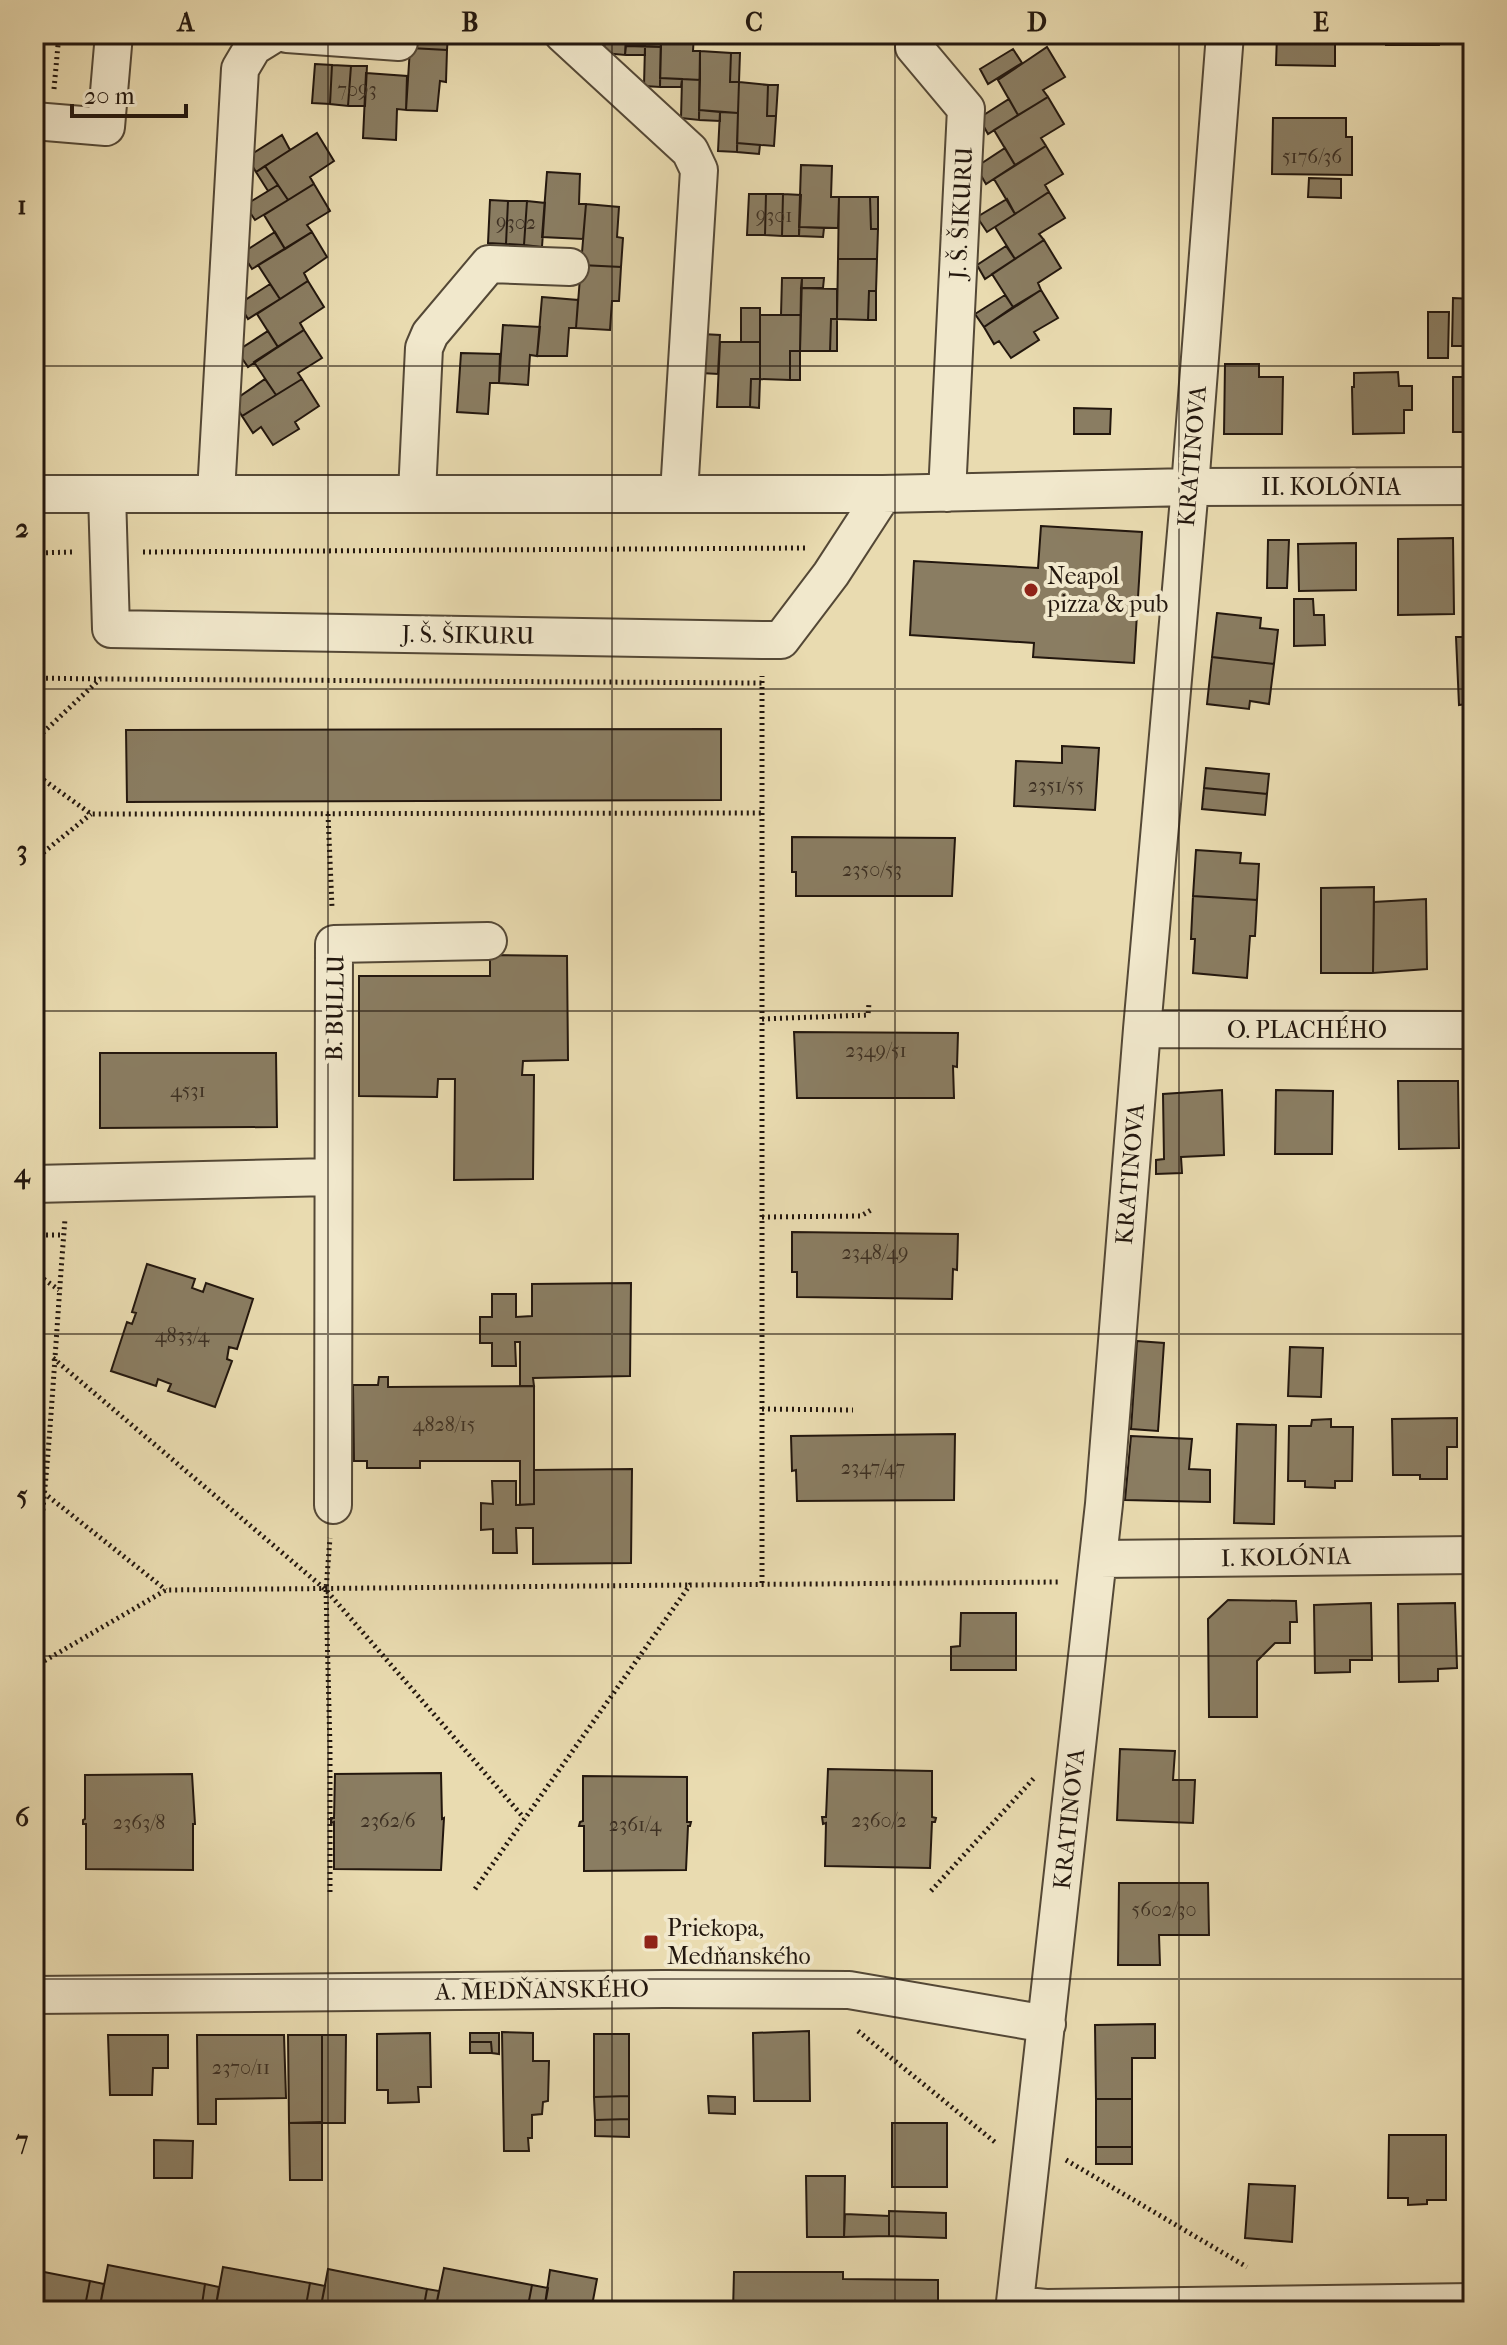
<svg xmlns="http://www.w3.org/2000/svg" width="1507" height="2345" font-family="'IM FELL French Canon',serif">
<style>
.building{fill:#8a7d62;stroke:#23170e;stroke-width:2}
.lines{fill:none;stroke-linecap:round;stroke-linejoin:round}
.minor-casing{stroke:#544836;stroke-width:40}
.path{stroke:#23170e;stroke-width:5;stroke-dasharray:2 4;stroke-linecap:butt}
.minor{stroke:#f1e8cc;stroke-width:36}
.grid{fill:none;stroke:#23170e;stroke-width:2;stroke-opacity:0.55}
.poi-dot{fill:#8f2418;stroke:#f1e8cc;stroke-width:3}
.labels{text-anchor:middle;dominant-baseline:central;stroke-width:8;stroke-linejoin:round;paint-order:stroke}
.number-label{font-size:20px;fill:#3d3023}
.street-label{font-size:24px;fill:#23170e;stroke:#f1e8cc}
.poi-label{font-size:24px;fill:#23170e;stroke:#f1e8cc;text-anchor:start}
.neatline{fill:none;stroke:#23170e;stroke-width:3}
.grid-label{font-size:26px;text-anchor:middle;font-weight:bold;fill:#23170e}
</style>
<rect width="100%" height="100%" fill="#e9dbb0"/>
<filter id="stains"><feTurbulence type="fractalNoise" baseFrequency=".0025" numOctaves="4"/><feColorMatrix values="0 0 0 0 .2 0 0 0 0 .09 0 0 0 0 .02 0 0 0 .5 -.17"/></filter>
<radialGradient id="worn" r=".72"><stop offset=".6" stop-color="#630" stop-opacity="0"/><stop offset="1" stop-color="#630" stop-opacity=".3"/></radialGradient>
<path class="building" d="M410,34H448L447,50L410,48Z
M605,34H626L625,55L604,53Z
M626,34H661V47L626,46Z
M661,34H694L693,51H700V80L660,78Z
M1277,34H1335V66L1276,65Z
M1386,34H1440L1439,45H1386Z
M1440,34H1473V42H1439Z
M626,46H645V55H625Z
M645,46L661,47L660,87L644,86Z
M1047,47L1065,77L1043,90L1048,97L1018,115L998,80Z
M410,48L447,50L446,82L440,81L437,111L406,110Z
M1013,49L1022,63L988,84L980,69Z
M700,51L731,53L730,82H739L738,113L699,110Z
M731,53H740L739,82H730Z
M315,64L332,65L330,104L312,103Z
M332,65L351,66L348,106L330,104Z
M351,66H367L365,106H348Z
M366,73L407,76L406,110L397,109L396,140L363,138Z
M660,78L682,79L681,87H660Z
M682,79L700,80L699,120L681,118Z
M739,82L768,85L767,116H776L774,146L737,143Z
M768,85H778L776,116H767Z
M1048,97L1064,124L1041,138L1046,146L1015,165L994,130Z
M1009,99L1018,115L988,134L979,118Z
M699,110L720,112V121L699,120Z
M720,112L738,113L737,152L718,151Z
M1273,118H1346V137H1352V175L1272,174Z
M317,133L334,161L310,177L314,184L288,200L265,166Z
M282,135L290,150L256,172L247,157Z
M737,143L760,145L759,154L737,152Z
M1046,146L1063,174L1045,185L1049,192L1015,214L994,179Z
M1005,148L1015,165L986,184L976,167Z
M801,165L832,166L831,197H839L838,228L799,227Z
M265,166L278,185L268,191L256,172Z
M547,172L580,174L579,204H586L583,239L542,237Z
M1309,178L1341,179V198L1308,197Z
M314,184L330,211L307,225L312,232L285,249L264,215Z
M278,185L288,200L255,220L245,205Z
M1049,192L1065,218L1039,234L1044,240L1015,259L995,227Z
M749,194H766L765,235H747Z
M766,194H783L782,236L765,235Z
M783,194L801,195L799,236H782Z
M839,197H870L871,229H878L877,259H838Z
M870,197H878V229H871Z
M1007,199L1015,214L987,232L977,217Z
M490,200L508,201L506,244L488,243Z
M508,201H527L524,245L506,244Z
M527,201L545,203L542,247L524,245Z
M586,204L619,207L617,237L623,238L621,267L581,265Z
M799,227L824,228L823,237L799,236Z
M275,232L285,249L252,269L242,253Z
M312,232L327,257L304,273L308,281L280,299L258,265Z
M1044,240L1061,268L1038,283L1041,290L1013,307L992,274Z
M1006,246L1015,259L985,279L977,265Z
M838,259H877L876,291H869L868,320L837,319Z
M581,265L621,267L619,301H612L610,330L576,328Z
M782,278H802L801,315H781Z
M802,278H824L823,288H801Z
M308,281L324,307L300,323L304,330L278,347L257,314Z
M270,284L280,299L248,319L239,304Z
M801,288L837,289V319H831L830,351H800Z
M1041,290L1058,318L1034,332L1039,340L1011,358L999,341L994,344L984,327Z
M869,291H876V320H868Z
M1005,295L1013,307L984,327L975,314Z
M542,297L578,300L576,328H569L567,356H537Z
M1453,298L1473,299V346H1452Z
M741,308H760V342H741Z
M1428,312H1449L1448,358H1428Z
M760,315H801L800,351H790V380L760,379Z
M831,319H837V351H830Z
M503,325L540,327L537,356L530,355L528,385L499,383Z
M304,330L322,358L298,373L302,379L276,395L254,362Z
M268,331L278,347L248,367L237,351Z
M702,334L720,335L718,374L701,373Z
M720,342H760V379H751L750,407H717Z
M790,351H800V380H790Z
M461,353L500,354L499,383H490L488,414L457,412Z
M1225,364H1259V377H1283L1282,434H1224Z
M1398,372L1399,386H1412V410H1404V433L1353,434L1352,387H1354V373Z
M1453,377H1473V432H1453Z
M265,379L276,395L242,416L233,401Z
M302,379L319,406L295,422L299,429L273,445L261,427L253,433L242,416Z
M751,379H760L759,408L750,407Z
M1074,408L1111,409L1110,434H1074Z
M1041,526L1142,532L1134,663L1033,657L1034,643L910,635L914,561L1038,568Z
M1453,538L1454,614L1398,615V539Z
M1268,540H1289L1287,588H1267Z
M1356,543V590L1299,591L1298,544Z
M1294,599H1313L1314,615H1324L1325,645L1294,646Z
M1217,613L1261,618L1260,628L1278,630L1274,664L1212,657Z
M1456,637H1473V703L1459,705Z
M1212,657L1274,664L1269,704L1250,701L1249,709L1207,704Z
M721,729V800L127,802L126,730Z
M1062,746L1099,748L1095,810L1014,806L1016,761L1062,763Z
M1206,768L1269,774L1267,794L1204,788Z
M1204,788L1267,794L1265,815L1202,809Z
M792,837L955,838L952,896H796V872H792Z
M1196,850L1241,853L1240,863L1259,864L1257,900L1193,896Z
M1374,887L1373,973H1321V888Z
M1193,896L1257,900L1255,936H1250L1247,978L1193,973L1195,939H1191Z
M1426,899L1427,969L1373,973L1374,902Z
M490,955L567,956L568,1060L523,1061L522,1075H534L533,1179L454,1180L455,1079H438L437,1097L359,1096V976H490Z
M794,1032L958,1033L957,1067L953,1066L954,1098H797Z
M100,1053H276L277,1127L100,1128Z
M1398,1081H1458L1459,1148L1399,1149Z
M1222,1090L1224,1155L1181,1157L1182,1173L1156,1174V1160L1164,1159L1163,1094Z
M1276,1090L1333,1091L1332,1154H1275Z
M792,1232L958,1234L957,1270L953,1269L952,1299L797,1297V1272H792Z
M147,1264L195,1279L192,1288L203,1292L206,1283L253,1299L237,1349L229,1347L227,1359L232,1361L215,1407L168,1391L171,1384L158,1379L156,1386L111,1371L127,1322L132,1324L136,1313L132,1312Z
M631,1283L630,1376L533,1378L534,1386H520V1342H515L516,1366H492V1343H480V1317H492V1294H516V1317L532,1316V1284Z
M1137,1341L1164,1343L1158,1431L1131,1429Z
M1290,1347L1323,1348L1321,1397L1288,1396Z
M379,1377H388V1387L534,1386V1504L520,1505V1461H420V1468H367V1461H354L353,1385H378Z
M1457,1418V1447H1447V1479H1420V1475H1393L1392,1419Z
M1331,1419V1427H1353L1352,1481H1335V1488L1305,1487V1481H1288L1289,1426H1311L1312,1420Z
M1237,1424L1276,1425L1274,1524L1234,1523Z
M955,1434L954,1500L797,1501L796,1470L792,1471L791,1436Z
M1131,1436L1192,1439L1189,1469L1210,1470V1502L1125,1500Z
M632,1469L631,1563L533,1564V1528H516L517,1553H493V1529L481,1530V1503L493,1504L492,1481H516V1505L534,1504V1470Z
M1228,1600L1296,1601L1297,1622H1290V1643H1275L1257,1661V1717H1209L1208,1619Z
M1371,1603L1372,1660H1350V1672L1315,1673L1314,1605Z
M1455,1603L1457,1668L1438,1669V1681L1399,1682L1398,1604Z
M961,1613H1016V1670H951V1647L960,1646Z
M1120,1749L1175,1751L1173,1780H1195L1193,1823L1117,1820Z
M828,1769L932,1771V1817L936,1818L935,1822H932L930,1868L825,1866L826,1823L823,1824L822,1817H826Z
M441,1773L442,1819L444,1818L441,1870L334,1869V1822L331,1823V1818H334L335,1774Z
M192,1774L195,1824H193V1870L86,1869V1824H83V1820L85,1819V1775Z
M583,1776L687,1777V1822H691L690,1826H688L686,1870L584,1871V1826H579L580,1822L583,1821Z
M1119,1883H1208L1209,1935H1159L1160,1965H1118Z
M1155,2024V2058H1132V2099H1096L1095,2025Z
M809,2031L810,2101H754L753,2033Z
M502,2032L533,2033V2061H549L548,2101L543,2102L542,2114L532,2115V2138H528L529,2151H504Z
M430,2033L431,2087H418L419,2102L388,2103V2090H377V2034Z
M470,2033H499V2054L492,2053L491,2042H470Z
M594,2034H629V2096L594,2097Z
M108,2035H168V2068H153L152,2095H110Z
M197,2035H284L286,2098L216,2099V2124H198Z
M288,2035H322V2123H289Z
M322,2035H346L345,2123H322Z
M470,2042H491L492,2053H470Z
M629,2096V2119L595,2120L594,2097Z
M708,2096L735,2097V2114L709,2113Z
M1096,2099H1132V2147H1096Z
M629,2119V2137L595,2136V2120Z
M322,2122V2180H290L289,2123Z
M892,2123H947V2187H892Z
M1389,2135H1446V2200H1427V2204L1408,2205V2198H1388Z
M154,2140L193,2141L192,2178H154Z
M1096,2147H1132V2164H1096Z
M806,2176H845L844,2237H807Z
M1249,2184L1295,2186L1292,2242L1245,2238Z
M889,2211L946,2213V2238L889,2236Z
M845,2214L889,2216V2236L844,2237Z
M108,2265L205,2284L201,2311H99Z
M223,2267L310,2283L305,2311H215Z
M444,2268L532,2285L527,2311H435Z
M328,2269L427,2289L423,2311H320Z
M34,2270L90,2281L84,2311H34Z
M550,2270L597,2279L591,2311H544Z
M734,2272H843V2279L938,2280V2311H733Z
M90,2281L104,2284L99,2311H84Z
M310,2283L325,2286L320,2311H305Z
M205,2284L219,2287L215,2311H201Z
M532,2285L548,2288L544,2311H527Z
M427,2289L439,2291L435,2311H423Z"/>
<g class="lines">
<g class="minor-casing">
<path id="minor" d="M287,34L399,42
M563,34L690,151L699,170L679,493
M914,47L966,109L947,493
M34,121L106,127L114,34
M216,493L240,69L253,47L274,34
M417,493L424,348L430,334L489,264L570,267
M34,494H883L1190,487L1473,486
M107,494L111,629L762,640H781L831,574L883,494
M1142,1029L1473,1030
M34,1184L332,1177
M333,1505L334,944L488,941
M1099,1559L1473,1555
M34,1995L664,1989L849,1990L1047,2024
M1015,2305L1046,2308L1473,2302
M1014,2311L1104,1504L1142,1029L1190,487L1225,34"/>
</g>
<path class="path" d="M54,89L59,34
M143,552L805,548
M34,553L73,552
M34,678L99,679
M34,741L100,679L762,683
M34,773L91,814L762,813
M328,814L332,908
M34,860L91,814
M762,1019L868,1015L869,1003
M762,1217L861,1216L871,1210
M34,1235H63
M34,1272L59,1290
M53,1358L326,1590L524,1818
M762,1409L853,1410
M34,1485L166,1590
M762,1583V676
M34,1588C50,1466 55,1342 65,1219
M34,1667L166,1590L690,1585
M475,1889L690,1585L1060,1582
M931,1891L1035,1777
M330,1892V1749L326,1590L330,1538
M34,1954H42
M858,2031L996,2143
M1066,2160L1247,2267"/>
<use href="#minor" class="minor"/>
</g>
<path class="grid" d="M328,34V2311M612,34V2311M895,34V2311M1179,34V2311M34,366H1473M34,689H1473M34,1011H1473M34,1334H1473M34,1656H1473M34,1979H1473"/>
<g class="poi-dot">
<circle cx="1031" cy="590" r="8"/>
<rect x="643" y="1934" width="16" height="16" rx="4"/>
</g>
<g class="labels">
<g class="number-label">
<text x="357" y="89">7093</text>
<text x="1312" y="156">5176/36</text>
<text x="774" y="215">9301</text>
<text x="516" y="222">9302</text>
<text x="1056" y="785">2351/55</text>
<text x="872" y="869">2350/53</text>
<text x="876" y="1050">2349/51</text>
<text x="188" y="1090">4531</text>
<text x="875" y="1252">2348/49</text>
<text x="182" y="1335">4833/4</text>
<text x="444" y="1424">4828/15</text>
<text x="873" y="1467">2347/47</text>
<text x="388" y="1820">2362/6</text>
<text x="879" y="1820">2360/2</text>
<text x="139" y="1822">2363/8</text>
<text x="635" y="1824">2361/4</text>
<text x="1164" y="1909">5602/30</text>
<text x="241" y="2067">2370/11</text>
</g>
<g class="street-label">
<text transform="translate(961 213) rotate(-87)">J. Š. ŠIKURU</text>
<text transform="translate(1192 456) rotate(-85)">KRATINOVA</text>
<text x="1331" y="487">II. KOLÓNIA</text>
<text transform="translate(468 635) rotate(1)">J. Š. ŠIKURU</text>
<text transform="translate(335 1008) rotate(-89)">B. BULLU</text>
<text x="1307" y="1030">O. PLACHÉHO</text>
<text transform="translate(1130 1174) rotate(-85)">KRATINOVA</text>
<text transform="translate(1286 1557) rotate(-1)">I. KOLÓNIA</text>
<text transform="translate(1069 1819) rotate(-84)">KRATINOVA</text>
<text transform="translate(542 1990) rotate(-1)">A. MEDŇANSKÉHO</text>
</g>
<g class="poi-label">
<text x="1047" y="576">Neapol<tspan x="1047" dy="28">pizza &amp; pub</tspan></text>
<text x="667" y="1928">Priekopa,<tspan x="667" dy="28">Medňanského</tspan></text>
</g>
</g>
<rect width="1507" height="2345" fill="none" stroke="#e9dbb0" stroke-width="88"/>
<path d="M72 104v12h114v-12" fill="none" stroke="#23170e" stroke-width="4"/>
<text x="84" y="104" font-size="24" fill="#23170e" stroke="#f1e8cc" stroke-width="6" paint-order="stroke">20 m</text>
<rect x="44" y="44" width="1419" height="2257" class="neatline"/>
<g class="grid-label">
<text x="186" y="31">A</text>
<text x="470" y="31">B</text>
<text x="754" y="31">C</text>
<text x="1037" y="31">D</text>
<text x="1321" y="31">E</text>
<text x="22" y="214">1</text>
<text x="22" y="537">2</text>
<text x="22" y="859">3</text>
<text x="22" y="1182">4</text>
<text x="22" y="1504">5</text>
<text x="22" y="1826">6</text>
<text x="22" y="2149">7</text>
</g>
<rect width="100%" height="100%" filter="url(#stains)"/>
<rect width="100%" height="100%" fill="url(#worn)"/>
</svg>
